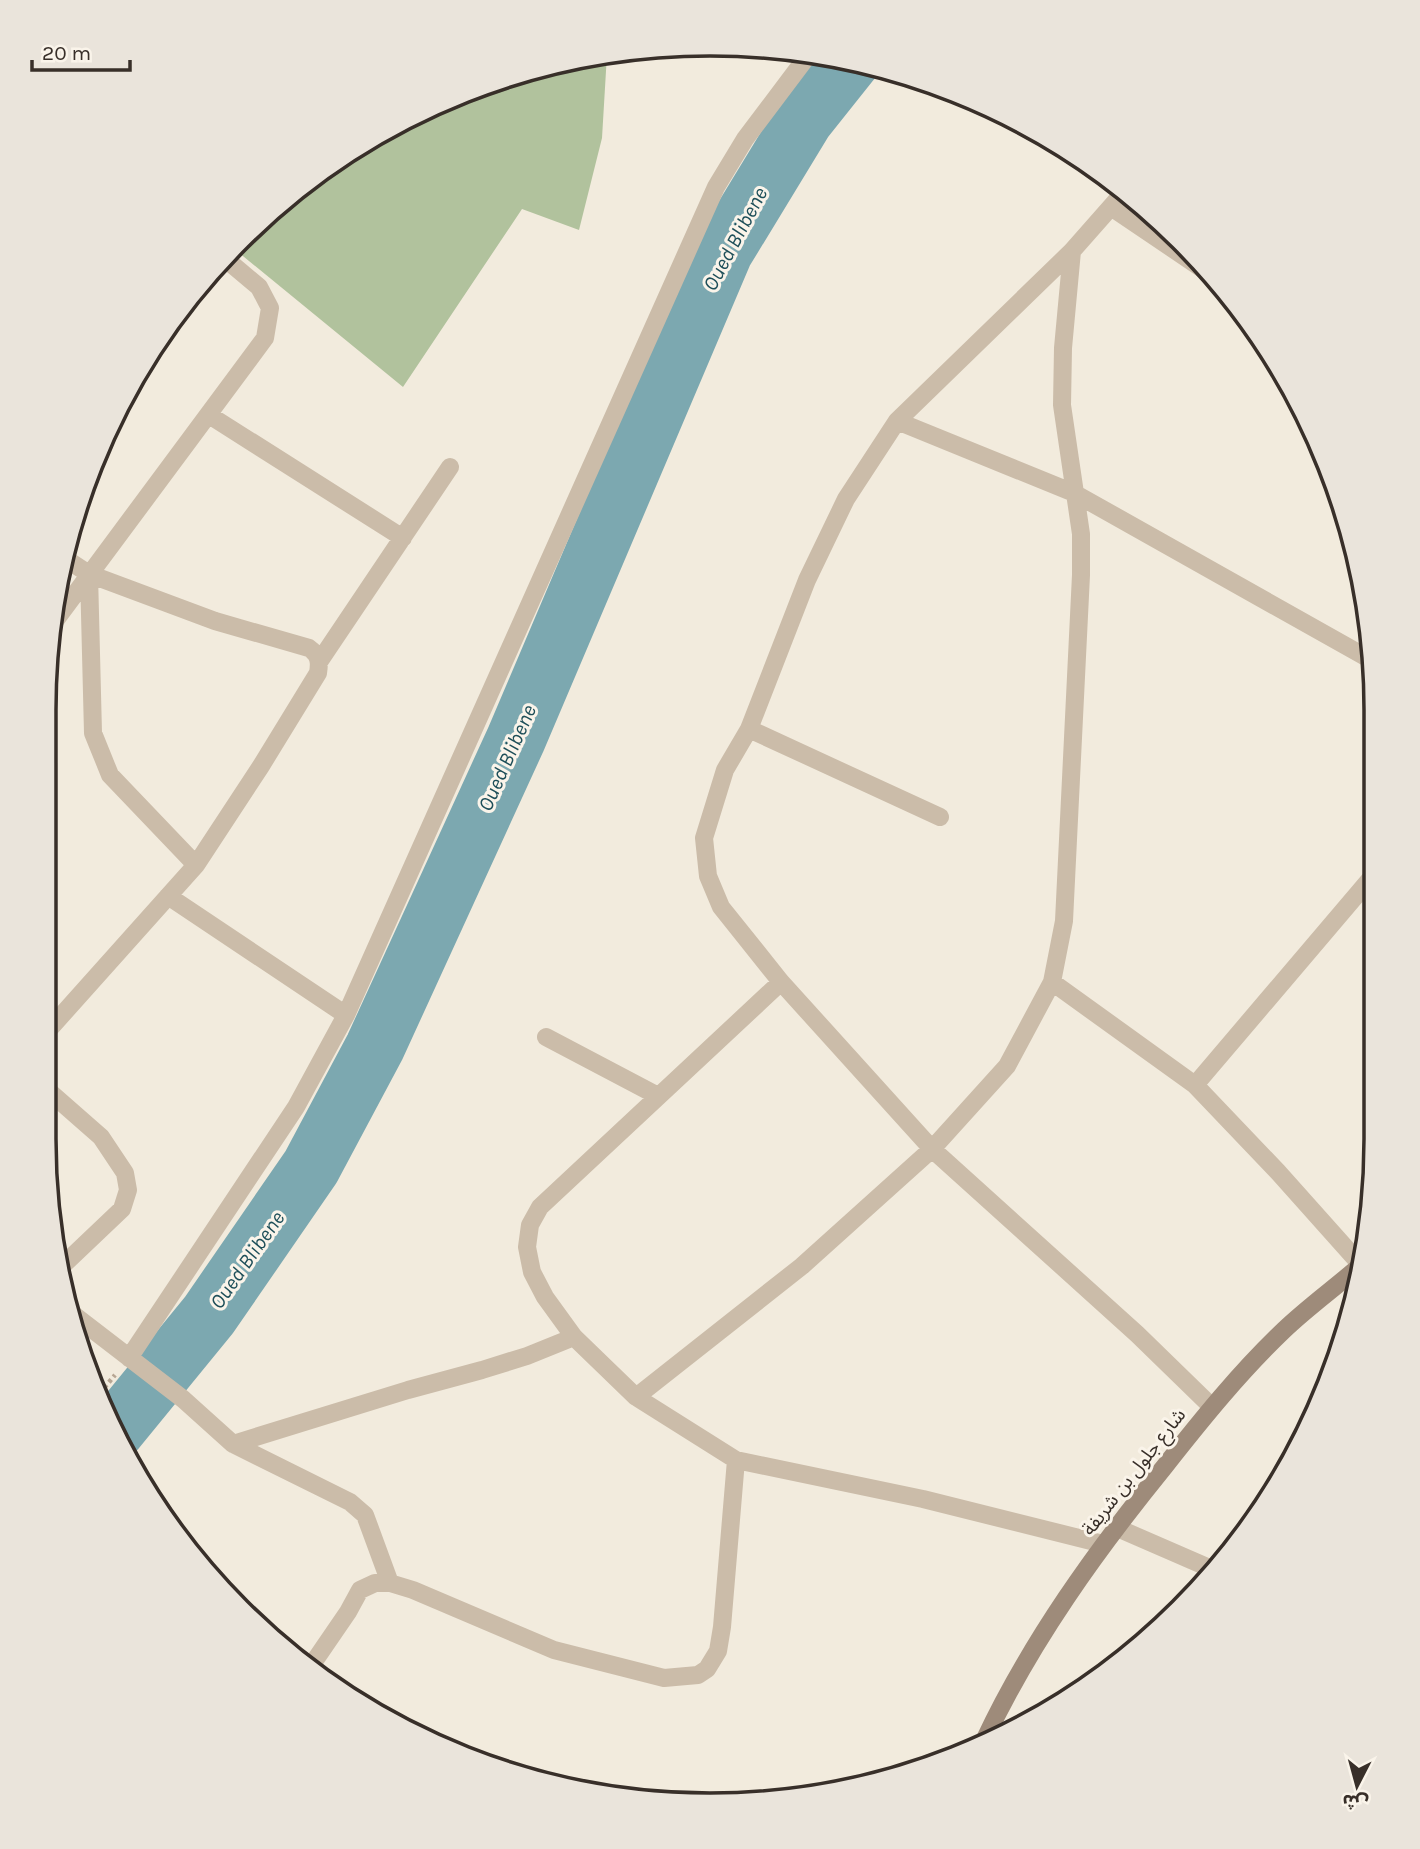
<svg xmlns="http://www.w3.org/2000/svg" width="1420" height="1849" font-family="Karla,'Noto Sans Arabic',sans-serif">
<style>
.green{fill:#b1c29d}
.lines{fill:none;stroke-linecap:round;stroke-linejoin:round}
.river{stroke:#7ca8b0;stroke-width:60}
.path{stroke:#b7a693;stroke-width:4.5;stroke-dasharray:3.5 3.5;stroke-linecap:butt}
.minor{stroke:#cbbca9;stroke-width:18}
.secondary{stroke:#9e8b7a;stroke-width:18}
.labels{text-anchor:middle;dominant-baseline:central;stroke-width:6;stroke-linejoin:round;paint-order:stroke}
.street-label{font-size:19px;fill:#382f29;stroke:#faf4ea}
.water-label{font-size:21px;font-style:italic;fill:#1e4f59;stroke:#faf4ea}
.rim{fill:none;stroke:#382f29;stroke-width:3.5}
</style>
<rect width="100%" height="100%" fill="#f2ebdd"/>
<path class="green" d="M607,54L602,138L579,230L522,209L403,387L238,252L340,156L455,94L580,56Z"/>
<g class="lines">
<path class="river" d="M115,1430L209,1315L311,1167L375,1047L516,739L723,252L804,119L851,60"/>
<path class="path" d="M100,1393L115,1375"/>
<path class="minor" d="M1111,207L1210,274
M1072,251L897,421L846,499L807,580L749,729L725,770L704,838L708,876L721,907L781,982L932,1149L1137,1334L1212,1407
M209,415L403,538
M897,421L1074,493L1371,660
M89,574L93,733L110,775L196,865
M52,625L265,338L270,308L259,287L228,261
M319,662L450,467
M749,729L940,817
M168,896L346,1015
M781,982L540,1207L530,1225L527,1247L532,1272L545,1297L574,1337L636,1397L736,1460L923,1499L1103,1544
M1052,982L1195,1085L1278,1172L1361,1265
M44,1035L196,865L261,766L318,673C320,661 319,655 309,648L215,621L89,574L63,557
M546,1037L658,1096
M1195,1085L1371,878
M44,1087L101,1137L125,1173L128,1190L122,1209L61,1267
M66,1309L183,1399L233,1444L408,1390L482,1370L527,1356L574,1337
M129,1358L296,1107L346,1015L716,187L745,139L809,54
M636,1397L802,1266L932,1149L1007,1066L1052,982L1064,921L1081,575V534L1062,405L1063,348L1072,251L1124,192
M233,1444L350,1502L365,1515L390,1583
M1115,1527L1214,1570
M311,1666L348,1612L360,1590L375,1583H390L413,1590L554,1650L664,1678L698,1675L707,1669L718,1651L722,1627L736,1460"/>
<path class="secondary" d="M984,1741C1031,1641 1096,1551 1165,1466C1202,1419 1240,1372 1284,1330C1308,1307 1336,1287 1361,1265"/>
</g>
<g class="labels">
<g class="street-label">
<text transform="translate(1134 1472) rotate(-52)">شارع جلول بن شريفة</text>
</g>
<g class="water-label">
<text transform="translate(735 239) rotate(-62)">Oued Blibene</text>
<text transform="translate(507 758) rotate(-66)">Oued Blibene</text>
<text transform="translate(247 1260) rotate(-55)">Oued Blibene</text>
</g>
</g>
<path d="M0 0H1420V1849H0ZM710 56H710A654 654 0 0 1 1364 710V1139A654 654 0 0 1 710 1793H710A654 654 0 0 1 56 1139V710A654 654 0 0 1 710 56Z" fill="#eae4db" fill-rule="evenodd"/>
<path class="rim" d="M710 56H710A654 654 0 0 1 1364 710V1139A654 654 0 0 1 710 1793H710A654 654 0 0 1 56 1139V710A654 654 0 0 1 710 56Z"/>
<g transform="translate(1357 1786) rotate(186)" stroke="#faf4ea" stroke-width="5" paint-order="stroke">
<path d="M0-5L12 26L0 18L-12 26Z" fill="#382f29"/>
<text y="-10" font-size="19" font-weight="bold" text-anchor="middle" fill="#382f29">ش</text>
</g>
<path d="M32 60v10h98v-10" fill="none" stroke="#382f29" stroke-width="3.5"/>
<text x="42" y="60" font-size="21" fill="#382f29" stroke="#faf4ea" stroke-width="5" paint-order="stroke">20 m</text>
</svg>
